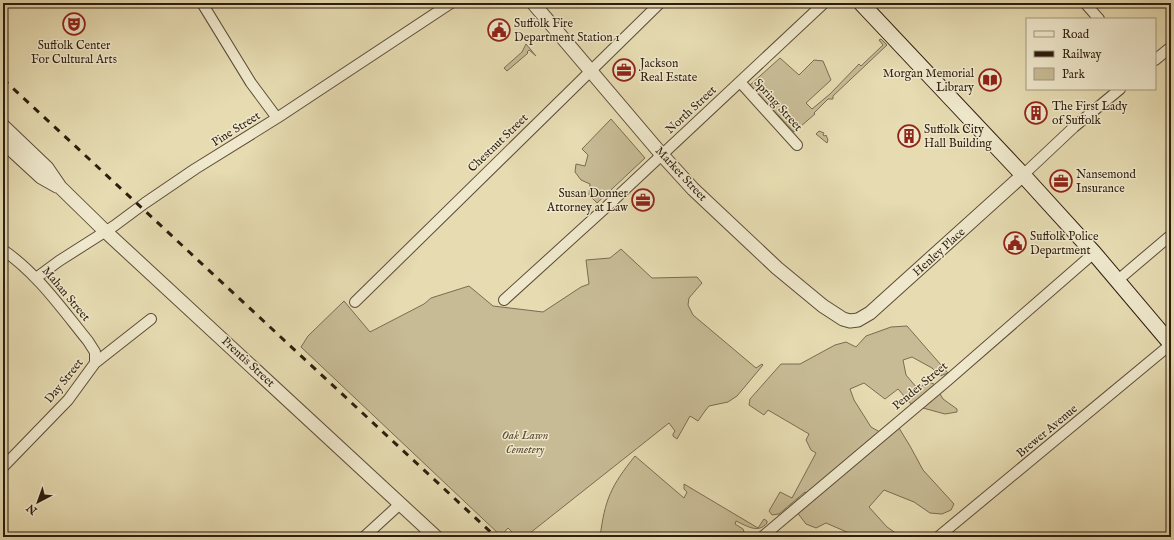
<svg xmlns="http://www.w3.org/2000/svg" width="1174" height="540" font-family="'IM FELL English',serif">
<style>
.green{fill:#c7bb95;stroke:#7a6c52}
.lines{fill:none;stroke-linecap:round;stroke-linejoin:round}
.minor-casing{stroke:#5c4c37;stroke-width:12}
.tertiary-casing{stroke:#5c4c37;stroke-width:15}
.secondary-casing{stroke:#2e1d0e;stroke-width:17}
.minor{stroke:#efe8cc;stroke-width:10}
.tertiary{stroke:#efe8cc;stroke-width:13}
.secondary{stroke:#efe8cc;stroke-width:15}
.rail{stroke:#2e1d0e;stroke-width:3;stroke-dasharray:7 7;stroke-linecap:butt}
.labels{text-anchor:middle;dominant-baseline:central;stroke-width:3;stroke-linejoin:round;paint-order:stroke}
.poi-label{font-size:12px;fill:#2e1d0e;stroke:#efe8cc;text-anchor:start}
.street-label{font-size:12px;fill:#2e1d0e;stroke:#efe8cc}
.park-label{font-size:12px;font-style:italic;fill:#5c4c36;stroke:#efe8cc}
</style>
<rect width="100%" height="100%" fill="#e6dbb1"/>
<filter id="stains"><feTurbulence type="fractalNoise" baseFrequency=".005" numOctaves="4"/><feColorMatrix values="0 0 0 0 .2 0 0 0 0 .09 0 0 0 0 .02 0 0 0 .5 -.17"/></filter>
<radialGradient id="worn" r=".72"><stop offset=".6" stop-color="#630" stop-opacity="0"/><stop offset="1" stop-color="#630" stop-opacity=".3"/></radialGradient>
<path class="green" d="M881,39L887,45L833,96V99H828L814,113L815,114L794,132L750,85L780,58L799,75L814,60L823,61L831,80L806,103L812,109L830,94L859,64L861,66L883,45L879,40Z
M526,44L536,56L529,50L527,52L528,53L507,71L504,68L522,52Z
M611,119L645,158L597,203L589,195L590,184L581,180L575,172L576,164L585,166L588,155L582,149Z
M819,131L824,133L823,135L825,136L826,135L828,140L827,143L816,134Z
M621,249L652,278L697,277L702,283L689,298L688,305L693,315L756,368L762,364L763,365L737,396L728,402L709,406L705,411L698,421L690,416L677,439L673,436V434L675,431L669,423L525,537H517L508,528L501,536L301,347L308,336L344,301L370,332L424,304L431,298L469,286L493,306L543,312L581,287L589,284L586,260L610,258Z
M907,326L948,373L940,376L932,368L912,357L903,360L906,375L917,388L929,382L934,384L943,399L957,409V412L945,414L912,405L898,389L885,399L864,383L850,389L854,400L871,427L887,436L899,428L910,446L923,470L954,504L951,510L942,514L930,513L914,502L884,490L869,507L887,527L900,536L912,537H854L849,533L826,523L816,528L806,524L796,511L810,499L805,492L779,514L772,515L769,511L780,492L792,498L816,453L811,450L806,440L809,434L768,410L764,415L749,405L750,399L781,364H800L835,345L846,342L856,347L866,336L891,327Z
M635,456L684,498L687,492L684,489V484L758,528L764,519L767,521V523C758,534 747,526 736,521L735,524L743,529L746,537H600C605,499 611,486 635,456Z"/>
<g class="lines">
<g class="minor-casing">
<path id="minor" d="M202,3L251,83L277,118
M1085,3L1099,19
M1155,60L1171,47
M740,82L797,145
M1023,175L1074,127L1120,89
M3,250C37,273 62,309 88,341L95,352V363
M36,278L59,261L114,226L145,203L195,169L277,118L451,3
M1118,280L1171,235
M504,300L603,210L824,3
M355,302L660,3
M3,467L68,400L95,363L151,319
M364,537L400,504
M762,537L947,381L1094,253
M938,537L1171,344"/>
</g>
<g class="tertiary-casing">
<path id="tertiary" d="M533,3L662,155L693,189L777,268L823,306L843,319L850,321L858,320L870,313L1023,175
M3,126L47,168L60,187L105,231L436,537
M3,142L41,177L57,186"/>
</g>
<g class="secondary-casing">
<path id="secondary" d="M861,3L1023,175L1094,253L1171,344"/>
</g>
<use href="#minor" class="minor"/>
<use href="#tertiary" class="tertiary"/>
<use href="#secondary" class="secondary"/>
<path class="rail" d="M3,79L496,537"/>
</g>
<defs>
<g id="theatre-ring" transform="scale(1.15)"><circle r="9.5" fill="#efe8cc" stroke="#8f2418" stroke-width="1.5"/><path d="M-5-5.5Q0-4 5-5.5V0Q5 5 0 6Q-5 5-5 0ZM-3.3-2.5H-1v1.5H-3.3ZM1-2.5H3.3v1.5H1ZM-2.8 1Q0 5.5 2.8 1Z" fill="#8f2418"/></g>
<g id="civic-ring" transform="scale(1.15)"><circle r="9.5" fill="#efe8cc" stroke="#8f2418" stroke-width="1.5"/><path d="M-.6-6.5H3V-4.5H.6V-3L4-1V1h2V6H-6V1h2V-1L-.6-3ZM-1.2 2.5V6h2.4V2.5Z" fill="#8f2418"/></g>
<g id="office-ring" transform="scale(1.15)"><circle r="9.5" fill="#efe8cc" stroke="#8f2418" stroke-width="1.5"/><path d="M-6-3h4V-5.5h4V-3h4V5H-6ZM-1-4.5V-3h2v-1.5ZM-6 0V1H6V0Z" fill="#8f2418"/></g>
<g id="library-ring" transform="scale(1.15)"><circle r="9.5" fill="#efe8cc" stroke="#8f2418" stroke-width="1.5"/><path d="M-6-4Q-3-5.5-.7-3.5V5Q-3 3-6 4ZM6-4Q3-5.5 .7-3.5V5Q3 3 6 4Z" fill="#8f2418"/></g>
<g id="building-ring" transform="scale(1.15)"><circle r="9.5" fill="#efe8cc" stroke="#8f2418" stroke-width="1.5"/><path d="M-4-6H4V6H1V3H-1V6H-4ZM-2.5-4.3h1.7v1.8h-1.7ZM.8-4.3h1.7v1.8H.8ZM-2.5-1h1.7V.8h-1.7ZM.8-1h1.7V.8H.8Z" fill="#8f2418"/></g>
</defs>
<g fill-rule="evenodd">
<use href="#theatre-ring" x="74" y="24"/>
<use href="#civic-ring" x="499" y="30"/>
<use href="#office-ring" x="624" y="70"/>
<use href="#library-ring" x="990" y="80"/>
<use href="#building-ring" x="1036" y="113"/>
<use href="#building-ring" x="909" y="136"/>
<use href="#office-ring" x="1061" y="181"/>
<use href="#office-ring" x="643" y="200"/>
<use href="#civic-ring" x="1015" y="243"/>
</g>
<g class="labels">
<g class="poi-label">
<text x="514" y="23">Suffolk Fire<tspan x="514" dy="14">Department Station 1</tspan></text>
<text x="74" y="45" text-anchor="middle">Suffolk Center<tspan x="74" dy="14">For Cultural Arts</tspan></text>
<text x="640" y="63">Jackson<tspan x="640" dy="14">Real Estate</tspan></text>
<text x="974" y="73" text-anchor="end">Morgan Memorial<tspan x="974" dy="14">Library</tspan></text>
<text x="1052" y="106">The First Lady<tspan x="1052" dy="14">of Suffolk</tspan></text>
<text x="924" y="129">Suffolk City<tspan x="924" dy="14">Hall Building</tspan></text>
<text x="1076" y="174">Nansemond<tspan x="1076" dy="14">Insurance</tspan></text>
<text x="628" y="193" text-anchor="end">Susan Donner<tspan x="628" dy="14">Attorney at Law</tspan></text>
<text x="1030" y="236">Suffolk Police<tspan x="1030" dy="14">Department</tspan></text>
</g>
<g class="street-label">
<text transform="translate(778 105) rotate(48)">Spring Street</text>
<text transform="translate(691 110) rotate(-43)">North Street</text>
<text transform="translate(236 129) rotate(-32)">Pine Street</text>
<text transform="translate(498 143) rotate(-44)">Chestnut Street</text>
<text transform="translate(681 174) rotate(47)">Market Street</text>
<text transform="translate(939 252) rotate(-42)">Henley Place</text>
<text transform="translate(66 294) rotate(50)">Mahan Street</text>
<text transform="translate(248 362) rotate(43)">Prentis Street</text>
<text transform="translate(64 381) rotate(-51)">Day Street</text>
<text transform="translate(920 386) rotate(-40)">Pender Street</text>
<text transform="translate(1047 431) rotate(-40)">Brewer Avenue</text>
</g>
<g class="park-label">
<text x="525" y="435">Oak Lawn<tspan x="525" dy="14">Cemetery</tspan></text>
</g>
</g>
<rect width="1174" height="540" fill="none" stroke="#e6dbb1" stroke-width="16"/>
<rect x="4" y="4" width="1166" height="532" fill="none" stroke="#2e1d0e" stroke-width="2"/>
<rect x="8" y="8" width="1158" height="524" fill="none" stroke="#2e1d0e"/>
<rect x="1026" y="18" width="130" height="72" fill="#efe8cc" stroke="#a29780"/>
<rect x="1034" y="31" width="20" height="6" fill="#efe8cc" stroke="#a29780"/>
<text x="1062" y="38" font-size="12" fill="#2e1d0e">Road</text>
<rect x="1034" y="51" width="20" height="6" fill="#2e1d0e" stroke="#a29780"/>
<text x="1062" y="58" font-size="12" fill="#2e1d0e">Railway</text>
<rect x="1034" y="68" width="20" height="12" fill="#c7bb95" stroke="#a29780"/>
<text x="1062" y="78" font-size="12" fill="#2e1d0e">Park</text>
<g transform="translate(38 502) rotate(221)" stroke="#efe8cc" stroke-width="3" paint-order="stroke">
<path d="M0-3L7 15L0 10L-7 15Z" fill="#2e1d0e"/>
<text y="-6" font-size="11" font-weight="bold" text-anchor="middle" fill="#2e1d0e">N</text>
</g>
<rect width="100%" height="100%" filter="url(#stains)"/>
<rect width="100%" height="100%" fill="url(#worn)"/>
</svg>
